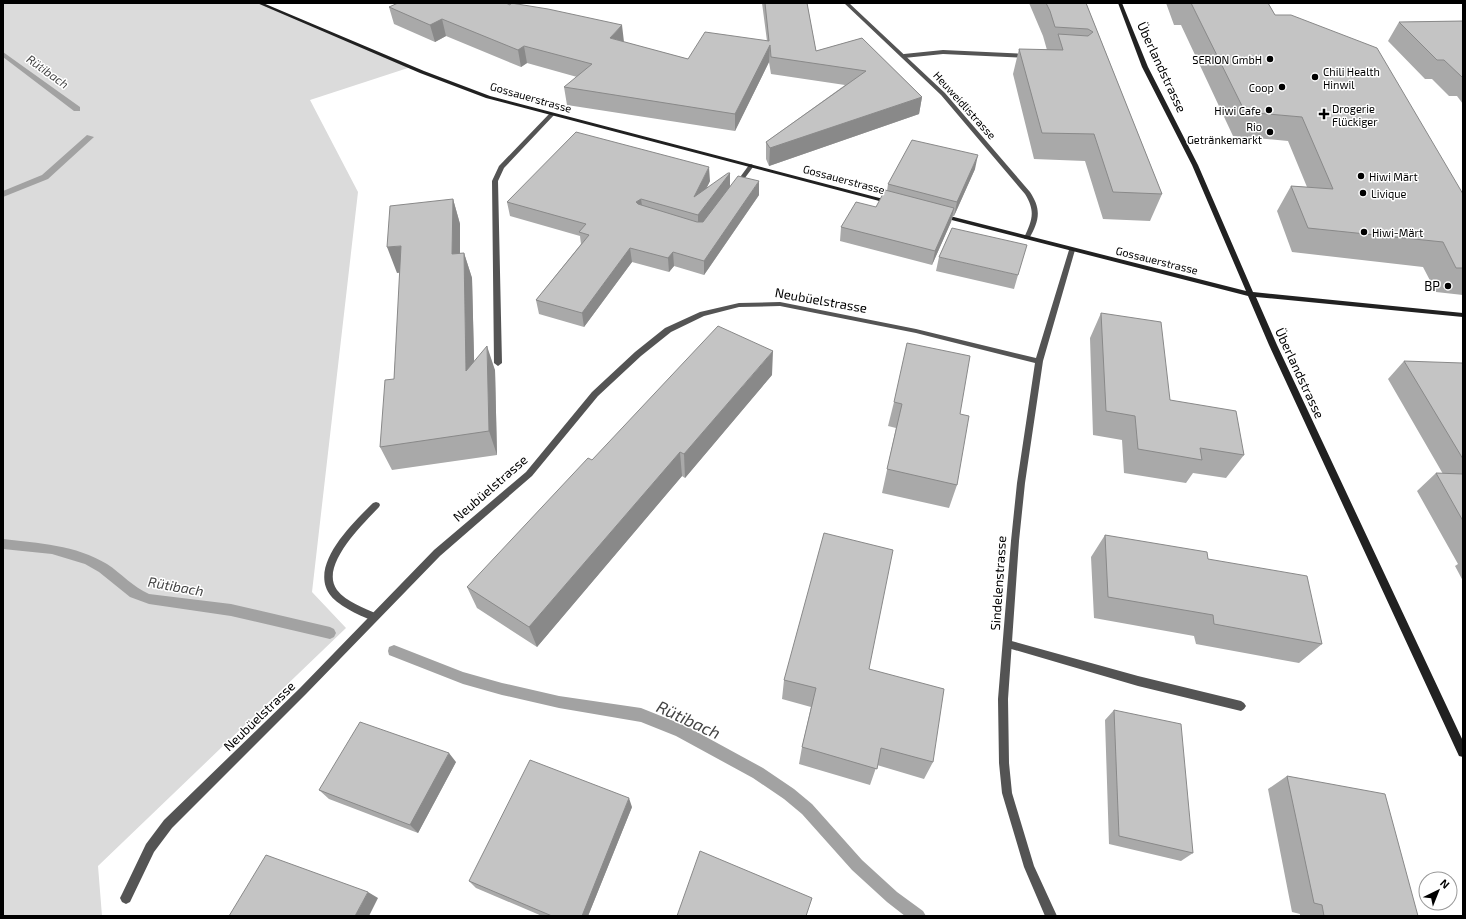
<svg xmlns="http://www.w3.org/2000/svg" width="1466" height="919" font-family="'Exo 2',sans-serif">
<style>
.green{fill:#dbdbdb}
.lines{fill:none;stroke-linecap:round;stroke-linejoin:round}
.stream{fill:#a2a2a2;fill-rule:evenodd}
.lane{fill:#545454;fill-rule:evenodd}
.street{fill:#545454;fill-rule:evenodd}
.secondary{fill:#212121;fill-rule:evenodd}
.wall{fill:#a9a9a9}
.shaded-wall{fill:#898989}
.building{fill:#c4c4c4;stroke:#898989}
.poi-dot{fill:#000;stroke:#fff;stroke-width:1.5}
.labels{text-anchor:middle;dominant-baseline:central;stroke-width:3;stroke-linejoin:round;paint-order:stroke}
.far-poi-label{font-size:11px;fill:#000;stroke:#fff;text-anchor:start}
.far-street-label{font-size:11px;fill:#000;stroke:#fff}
.far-water-label{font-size:12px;font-style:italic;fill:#434343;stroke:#fff}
.street-label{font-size:13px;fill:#000;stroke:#fff}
.poi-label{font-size:13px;fill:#000;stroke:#fff;text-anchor:end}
.water-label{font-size:14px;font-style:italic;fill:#434343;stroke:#fff}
.near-water-label{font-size:17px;font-style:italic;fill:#434343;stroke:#fff}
</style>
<rect width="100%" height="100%" fill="#fff"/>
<path class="green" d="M3,3H259L411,67L310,100L358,192L312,592L346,628L98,866L102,916H3Z"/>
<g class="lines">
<path class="stream" d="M3,52L80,107V111H74L3,57Z
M87,135L94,137L48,179L3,197V191L42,175Z
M3,539C38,543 76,545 107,564C122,574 133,587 149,594L231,604L330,627L334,629L336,633L334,637L330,639L231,616L149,604L130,597L99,572L85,564L52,554L3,549Z
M394,645L463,672L502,683L559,696L641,708L686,726L763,768L794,789L812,804L862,860L897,892L923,911L926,916H905L887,902L852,870L802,814L784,799L753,778L676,736L641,722L559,708L502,695L463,684L389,655L388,651L389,647Z"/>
<path class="lane" d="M943,50L1028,54L1031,56L1028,58L943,54L904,58L901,56L904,54Z
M550,113L555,114L504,168L498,181L502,363L498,366L494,363L492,181L499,166Z
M751,164L753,165V167L739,186H735V184L749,165Z
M376,502L379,503L380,505L379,507C363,524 319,566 337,590C346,602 365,608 377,614L379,617L377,620L374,621C362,617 339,606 331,596C307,566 353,523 373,503Z
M1008,640L1138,676L1241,701L1244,703L1246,706L1244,709L1241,711L1138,686L1008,648L1005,647L1003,644L1005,641Z"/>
<path class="street" d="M844,3H849L945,93L1030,192C1042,210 1039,221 1029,239H1025L1024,238C1032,220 1036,212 1025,194L941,95Z
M1072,248L1075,250L1043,361L1025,483L1019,541L1008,699L1009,763L1012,793L1034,866L1057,916H1045L1024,867L1002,793L999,763L998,699L1011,541L1017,483L1035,363L916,333L780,306L739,307L704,316L671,332L641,356L598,396L532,476L440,556L306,694L172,828L154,852L130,902L126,904L122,902L120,898L122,894L146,844L164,820L300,688L434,550L526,472L592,392L635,352L665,328L700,312L739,303L780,302L916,329L1036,358L1069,250Z"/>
<path class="secondary" d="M257,3H263L424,71L490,96L891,201L892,202L889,204L887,203L486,98L420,73Z
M1118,3H1122L1148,67L1198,165L1253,292L1463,313V317L1256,297L1277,345L1463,741V757L1459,756L1269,345L1248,296L940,217L939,216L942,214L1246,291L1192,165L1142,67Z"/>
</g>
<path class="wall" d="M762,3H807L816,51L862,38L922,97L919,114L769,166L766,159V142L845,85L771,74L769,62L735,131L567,105L564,87L577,77L527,63L521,67L446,36L435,42L394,24L389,7L624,42L688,59L767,41Z
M1029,3H1086L1162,194L1150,221L1103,219L1085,161L1034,159L1013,74L1019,49L1047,50L1043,36Z
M1166,3H1268L1275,15L1463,194V295L1436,292L1423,267L1292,252L1277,211L1291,186L1307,187L1288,141L1233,136L1181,25H1174Z
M1463,21V104L1457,96H1449L1432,79H1425L1388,41L1399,22Z
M975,169L954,216H953L951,222L932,265L840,241L841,227L876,207L887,191L888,184Z
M730,173V186L759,195L704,275L674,266L669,272L632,262L584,327L539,314L536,300L581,244L580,236L510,216L507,202L710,181L706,189Z
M453,199L460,224V254L464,253L472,278L474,361L495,370L497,455L392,470L380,447L394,379L400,272L397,273Z
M939,257L1018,275L1014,289L936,271Z
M1101,313L1170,400L1244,455L1226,478L1193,473L1186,483L1124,473L1122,440L1093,435L1090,338Z
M1404,361L1463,364V581L1455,566L1458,564L1417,491L1436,473L1443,474L1388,379Z
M772,375L685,478L682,476L537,647L477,608L467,587L592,460Z
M894,402L960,414L957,485L949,508L882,493L896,428L888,426Z
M1105,535L1208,559L1322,644L1299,663L1196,644L1194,636L1094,618L1091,557Z
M869,669L933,762L924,779L877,765L870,785L799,764L802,747L811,707L782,699L784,680Z
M1114,710L1193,853L1181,861L1109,844L1105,720Z
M456,762L418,833L329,799L319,790Z
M1287,776L1418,916H1300V914L1292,912L1268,789Z
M632,807L588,916H542L476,888L469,881Z"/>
<path class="shaded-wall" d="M442,19L446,36L435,42L430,25Z
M622,25L624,42L610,38Z
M770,45L769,62L735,131V114Z
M524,46L527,63L521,67L518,50Z
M922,97L919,114L769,166L770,148Z
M978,155L975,169L954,216L957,202Z
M709,167L710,181L695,211L694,197Z
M730,173V187L698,229V215Z
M759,181V195L704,275V261Z
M453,199L460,224V280L452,254Z
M641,199L643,213L636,202Z
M954,208L951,222L932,265L935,251Z
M401,246L411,271L397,273L387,247Z
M630,248L632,262L584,327L582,313Z
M673,252L674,266L669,272L668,258Z
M464,253L472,278L475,395L466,371Z
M487,346L495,370L497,455L489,431Z
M773,351L772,375L685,478L684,454Z
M680,452L682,476L537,647L529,627Z
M449,753L456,762L418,833L410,825Z
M629,798L632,807L588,916H582Z
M368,892L378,898L369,916H355Z"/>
<path class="building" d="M398,3H506L510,5L511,3L548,9L622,25L610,38L688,59L705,32L769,41L765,3H807L816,51L862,38L922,97L770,148L766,142L866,71L771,57L770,45L735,114L564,87L592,64L524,46L518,50L442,19L430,25L389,7Z
M1046,3H1086L1162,194L1113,192L1094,134L1042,133L1019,49L1063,50L1058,34L1088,36L1093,32L1088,29L1055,27L1050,11Z
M1191,3H1268L1275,15H1291L1377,48L1463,194V268H1456L1443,242L1308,228L1291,186L1333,189L1302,117L1245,112Z
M1463,21V77H1462L1444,60H1437L1399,22Z
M576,132L709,167L694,197L728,173H730L698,215L641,199L636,202L638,204L697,222H703L738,176L759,181L704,261L673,252L668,258L630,248L582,313L536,300L589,235L579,232L586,224L507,202Z
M912,140L978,155L957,202L888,184Z
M885,190L954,208L935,251L841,227L856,202L876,207Z
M453,199L452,254L464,253L466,371L487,346L489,431L380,447L385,380L394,379L401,246L387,247L390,206Z
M952,228L1027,245L1018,275L939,257Z
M1101,313L1161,322L1170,400L1236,411L1244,455L1200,448L1202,460L1138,449L1135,416L1106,411Z
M718,326L773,351L684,454L680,452L529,627L467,587L588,458L592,460Z
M907,343L970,356L960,414L969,416L957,485L887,469L902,404L894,402Z
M1404,361L1462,363L1463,364V459Z
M1436,473L1463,474V521Z
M824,533L893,550L869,669L944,689L933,762L881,748L877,769L802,747L816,688L784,680Z
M1105,535L1207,552L1208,559L1307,576L1322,644L1214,624L1213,615L1108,597Z
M1114,710L1181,724L1193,853L1119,836Z
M360,722L449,753L410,825L319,790Z
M530,760L629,798L582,916H552L469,881Z
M1287,776L1385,794L1418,916H1324L1322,905L1314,903Z
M700,851L812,898L806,916H677Z
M266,855L368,892L355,916H229Z"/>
<g class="poi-dot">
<circle cx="1270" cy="59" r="4"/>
<circle cx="1315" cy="77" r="4"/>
<circle cx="1282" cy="87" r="4"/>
<circle cx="1269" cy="110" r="4"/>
<path d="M1322 108h4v4h4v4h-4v4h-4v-4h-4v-4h4z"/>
<circle cx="1270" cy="132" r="4"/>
<circle cx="1361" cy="176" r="4"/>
<circle cx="1363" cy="193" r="4"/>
<circle cx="1364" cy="232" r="4"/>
<circle cx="1448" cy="286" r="4"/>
</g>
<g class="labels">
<g class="far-poi-label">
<text x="1262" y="59" text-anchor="end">SERION GmbH</text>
<text x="1323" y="71">Chili Health<tspan x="1323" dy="13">Hinwil</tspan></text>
<text x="1274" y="87" text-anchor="end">Coop</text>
<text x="1332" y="108">Drogerie<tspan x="1332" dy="13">Flückiger</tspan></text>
<text x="1261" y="110" text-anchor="end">Hiwi Cafe</text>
<text x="1262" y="126" text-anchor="end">Rio<tspan x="1262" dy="13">Getränkemarkt</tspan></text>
<text x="1369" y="176">Hiwi Märt</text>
<text x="1371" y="193">Livique</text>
<text x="1372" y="232">Hiwi-Märt</text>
</g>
<g class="far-street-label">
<text transform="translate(531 97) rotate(16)">Gossauerstrasse</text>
<text transform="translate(965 105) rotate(48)">Heuweidlistrasse</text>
<text transform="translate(844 179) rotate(15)">Gossauerstrasse</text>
<text transform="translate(1157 260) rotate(14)">Gossauerstrasse</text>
</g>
<g class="far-water-label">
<text transform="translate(48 71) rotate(36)">Rütibach</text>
</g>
<g class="street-label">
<text transform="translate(1162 67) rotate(65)">Überlandstrasse</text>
<text transform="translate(821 300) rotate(10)">Neubüelstrasse</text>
<text transform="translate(1300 373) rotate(65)">Überlandstrasse</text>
<text transform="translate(490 488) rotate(-41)">Neubüelstrasse</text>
<text transform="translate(998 583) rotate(-86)">Sindelenstrasse</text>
<text transform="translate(259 716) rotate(-44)">Neubüelstrasse</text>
</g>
<g class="poi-label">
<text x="1440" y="286">BP</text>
</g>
<g class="water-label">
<text transform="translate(176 586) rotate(10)">Rütibach</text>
</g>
<g class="near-water-label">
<text transform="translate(689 719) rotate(25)">Rütibach</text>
</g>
</g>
<rect width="1466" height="919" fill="none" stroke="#000000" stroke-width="8"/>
<g transform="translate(1438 891) rotate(43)"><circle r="19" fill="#ffffff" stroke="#999999"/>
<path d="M0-3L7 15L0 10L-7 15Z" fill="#000000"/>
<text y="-6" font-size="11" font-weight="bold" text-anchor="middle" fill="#000000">N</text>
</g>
</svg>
